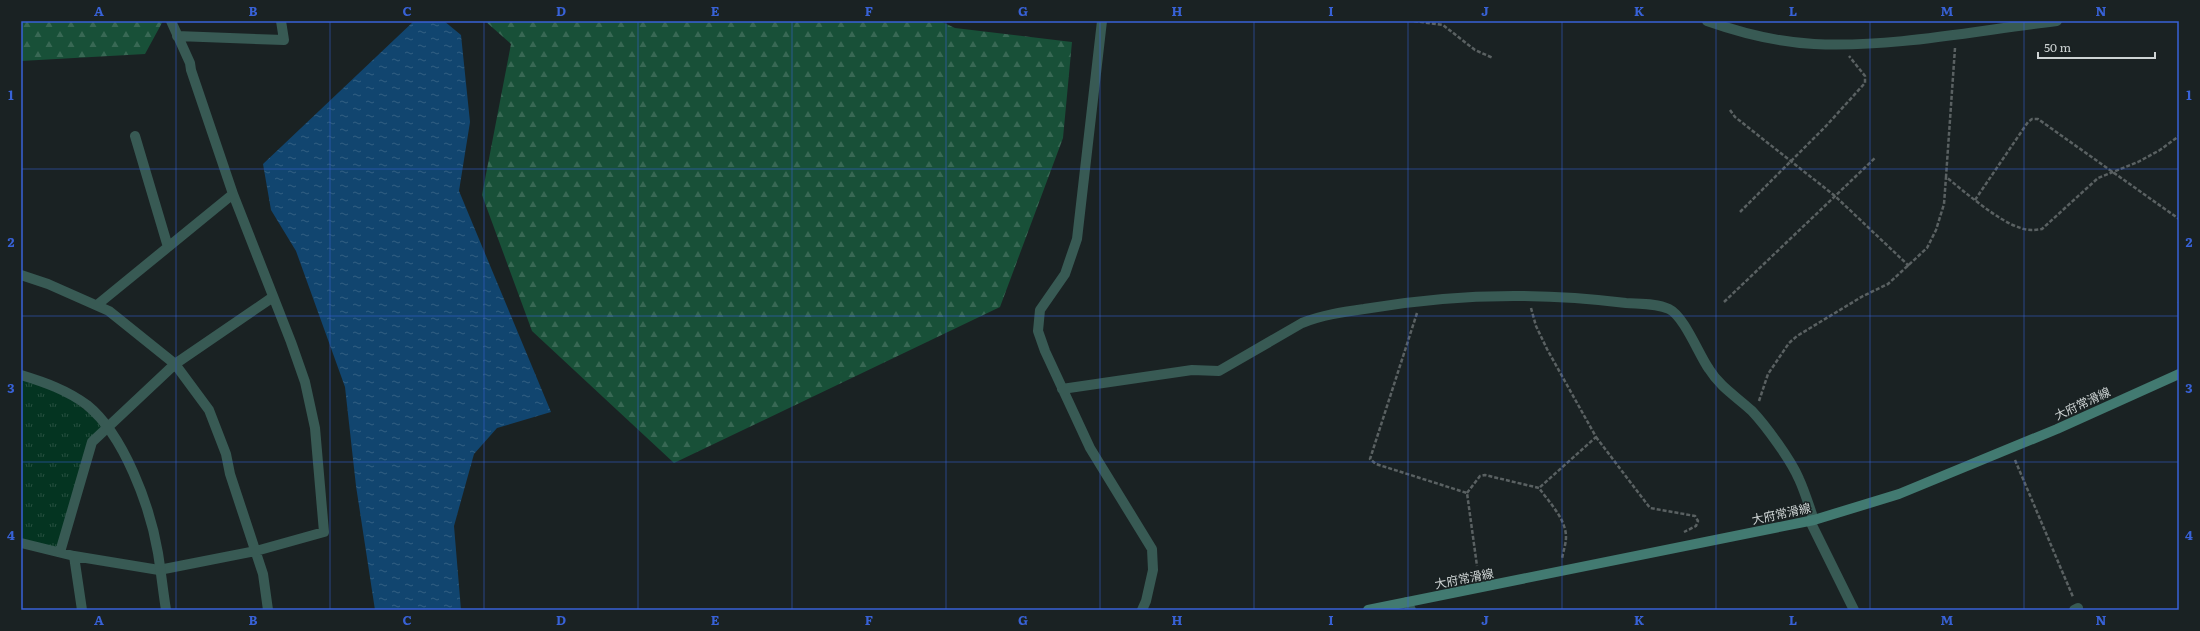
<svg xmlns="http://www.w3.org/2000/svg" width="2200" height="631" font-family="Literata,'Noto Sans JP',serif">
<style>
.forest{fill:url(#forest-firs)}
.park{fill:url(#park-tufts)}
.water{fill:url(#water-ripples)}
.lines{fill:none;stroke-linecap:round;stroke-linejoin:round}
.path{stroke:#5a6162;stroke-width:2.5;stroke-dasharray:4 2;stroke-linecap:butt}
.minor{stroke:#385a54;stroke-width:10}
.tertiary{stroke:#385a54;stroke-width:10}
.secondary{stroke:#427a71;stroke-width:10}
.grid{fill:none;stroke:#3862d7;stroke-width:1;stroke-opacity:0.55}
.labels{text-anchor:middle;dominant-baseline:central;stroke-width:3;stroke-linejoin:round;paint-order:stroke}
.street-label{font-size:12px;fill:#ced4d4;stroke:#1a2223}
.neatline{fill:none;stroke:#3862d7;stroke-width:1.5}
.grid-label{font-size:13px;text-anchor:middle;font-weight:bold;fill:#3862d7}
</style>
<defs>
<pattern id="forest-firs" width="22" height="20" patternUnits="userSpaceOnUse"><rect width="22" height="20" fill="#185038"/><path d="M5 1l3.5 6h-7zM16 11l3.5 6h-7z" fill="#386854"/></pattern>
<pattern id="park-tufts" width="24" height="20" patternUnits="userSpaceOnUse"><rect width="24" height="20" fill="#043421"/><path d="M3 7l-1-3M5 7V3M7 7l1-3M15 17l-1-3M17 17v-4M19 17l1-3" fill="none" stroke="#275040"/></pattern>
<pattern id="water-ripples" width="26" height="14" patternUnits="userSpaceOnUse"><rect width="26" height="14" fill="#11456f"/><path d="M2 4q2-2 4 0t4 0M15 11q2-2 4 0t4 0" fill="none" stroke="#325f83"/></pattern>
</defs>
<rect width="100%" height="100%" fill="#1a2223"/>
<path class="forest" d="M21,21H163L145,54L21,61Z
M485,21H940L955,28L1072,42L1063,138L1000,307L674,463L532,331L482,195L511,44Z"/>
<path class="park" d="M21,375L52,385L109,428L92,442L60,552L21,543Z"/>
<path class="water" d="M414,21H444L461,35L470,122L459,191L551,412L497,428L474,454L454,526L461,610H375L356,486L345,387L296,251L271,210L263,164Z"/>
<g class="lines">
<path class="path" d="M1414,21L1443,25L1475,50L1493,58
M1955,48L1946,177C1965,192 1999,222 2021,228C2028,231 2035,230 2042,229L2098,178L2138,162L2160,150L2179,136
M1730,110L1735,117L1835,196L1909,266
M1975,200L2028,122L2032,119H2038L2179,219
M1740,212L1826,126L1865,83V76L1849,56
M1724,302L1875,158
M2179,303V302
M1531,308L1536,326L1547,349L1596,437L1539,488
M1417,313L1370,459L1376,464L1467,493L1477,566
M1759,401L1768,374L1789,343L1797,336L1863,296L1888,284L1927,248L1936,230L1944,204L1946,177
M1596,437L1650,508L1695,516L1698,521L1696,526L1684,532
M2015,460L2073,597
M1467,493L1480,476L1485,475L1539,488C1549,502 1566,519 1566,537C1566,544 1563,552 1562,559"/>
<path class="minor" d="M1102,21L1077,239L1065,274L1040,310L1038,331L1045,351L1090,448L1152,549L1153,570L1146,601L1142,610
M1707,21C1741,33 1778,42 1814,44C1893,48 1979,30 2057,21
M177,36L284,40L281,21
M135,136L168,247
M21,275L48,284L109,311L175,364L209,410L226,454L230,474L263,574L268,610
M97,305L233,194
M1062,389L1192,370L1219,371L1302,323C1322,315 1343,312 1364,309C1449,294 1539,292 1626,303C1640,304 1656,303 1669,309C1684,316 1699,355 1709,369C1720,387 1737,397 1752,411C1766,426 1791,460 1799,479C1805,492 1809,506 1814,520
M1810,521L1854,610
M21,543L74,556L159,570L256,551L324,532L315,428L305,382L291,342L233,194L191,70L190,63L171,21
M60,552L92,442L175,364L273,297
M74,556L82,610
M1407,602L1411,610
M2074,610L2078,608"/>
<path class="tertiary" d="M21,375C44,382 67,390 87,405C124,435 150,506 158,553C161,572 163,591 166,610"/>
<path class="secondary" d="M1368,610L1814,520L1899,494L2057,429L2179,374"/>
</g>
<path class="grid" d="M176,21V610M330,21V610M484,21V610M638,21V610M792,21V610M946,21V610M1100,21V610M1254,21V610M1408,21V610M1562,21V610M1716,21V610M1870,21V610M2024,21V610M21,169H2179M21,316H2179M21,462H2179"/>
<g class="labels">
<g class="street-label">
<text transform="translate(2082 403) rotate(-25)">大府常滑線</text>
<text transform="translate(1781 513) rotate(-12)">大府常滑線</text>
<text transform="translate(1464 578) rotate(-11)">大府常滑線</text>
</g>
</g>
<rect width="2200" height="631" fill="none" stroke="#1a2223" stroke-width="44"/>
<path d="M2038 52v6h117v-6" fill="none" stroke="#ced4d4" stroke-width="2"/>
<text x="2044" y="52" font-size="12" fill="#ced4d4" stroke="#1a2223" stroke-width="3" paint-order="stroke">50 m</text>
<rect x="22" y="22" width="2156" height="587" class="neatline"/>
<g class="grid-label">
<text x="99" y="16">A</text>
<text x="253" y="16">B</text>
<text x="407" y="16">C</text>
<text x="561" y="16">D</text>
<text x="715" y="16">E</text>
<text x="869" y="16">F</text>
<text x="1023" y="16">G</text>
<text x="1177" y="16">H</text>
<text x="1331" y="16">I</text>
<text x="1485" y="16">J</text>
<text x="1639" y="16">K</text>
<text x="1793" y="16">L</text>
<text x="1947" y="16">M</text>
<text x="2101" y="16">N</text>
<text x="11" y="100">1</text>
<text x="2189" y="100">1</text>
<text x="11" y="247">2</text>
<text x="2189" y="247">2</text>
<text x="11" y="393">3</text>
<text x="2189" y="393">3</text>
<text x="11" y="540">4</text>
<text x="2189" y="540">4</text>
<text x="99" y="625">A</text>
<text x="253" y="625">B</text>
<text x="407" y="625">C</text>
<text x="561" y="625">D</text>
<text x="715" y="625">E</text>
<text x="869" y="625">F</text>
<text x="1023" y="625">G</text>
<text x="1177" y="625">H</text>
<text x="1331" y="625">I</text>
<text x="1485" y="625">J</text>
<text x="1639" y="625">K</text>
<text x="1793" y="625">L</text>
<text x="1947" y="625">M</text>
<text x="2101" y="625">N</text>
</g>
</svg>
